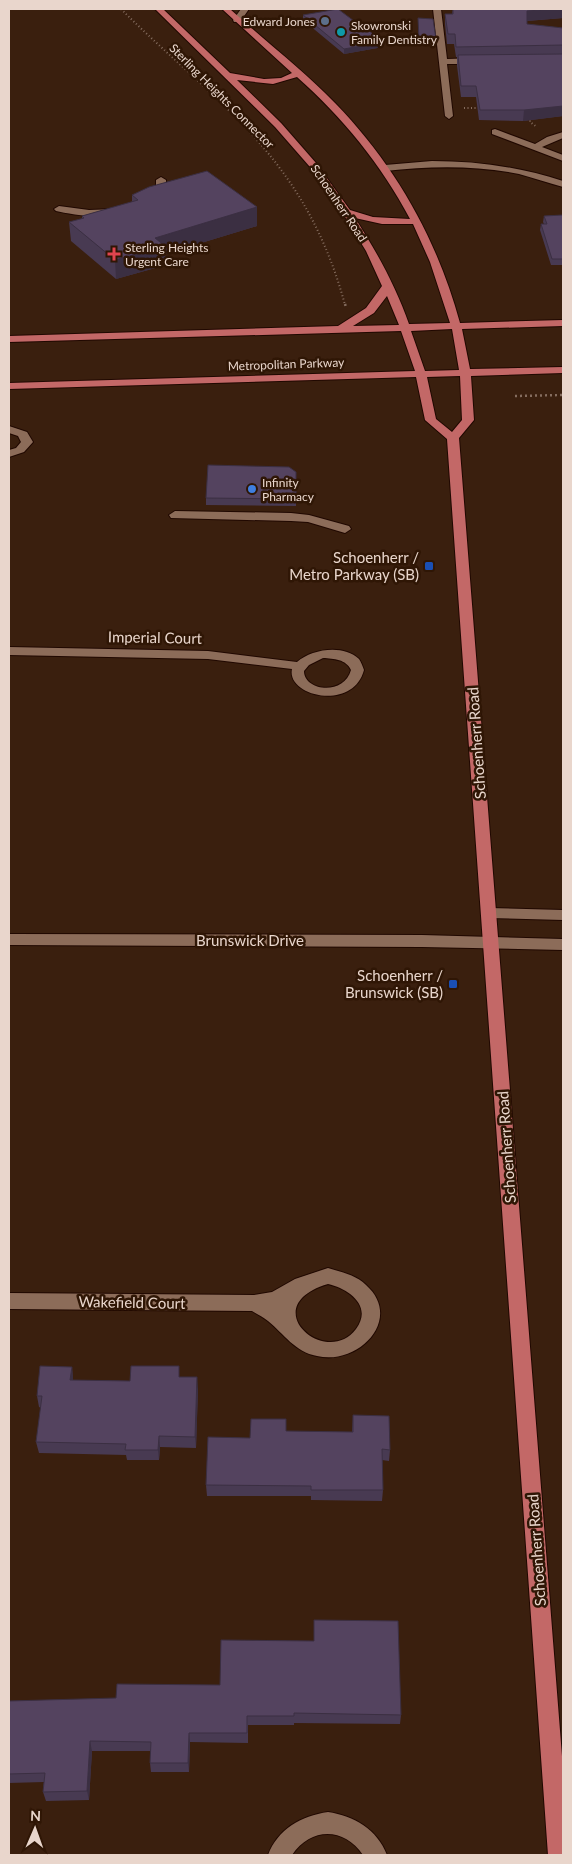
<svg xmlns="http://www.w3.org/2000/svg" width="572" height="1864" font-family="Lato,sans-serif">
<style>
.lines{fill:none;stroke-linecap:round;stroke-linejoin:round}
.minor-casing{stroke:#200800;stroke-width:2}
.major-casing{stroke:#200800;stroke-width:2}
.path-far1{stroke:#856d5f;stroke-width:2;stroke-dasharray:1 2.5;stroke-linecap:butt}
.path{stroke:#856d5f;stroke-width:2.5;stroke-dasharray:2 3;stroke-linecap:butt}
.minor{fill:#8c6c59;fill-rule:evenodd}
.major{fill:#c36867;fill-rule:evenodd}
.wall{fill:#483a52}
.shaded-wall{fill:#3b2f42}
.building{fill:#54435f;stroke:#3b2f42}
.service-dot{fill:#5c6f8a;stroke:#2f1605;stroke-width:2}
.culture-dot{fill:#0f9aa8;stroke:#2f1605;stroke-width:2}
.health-dot{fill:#e0444e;stroke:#2f1605;stroke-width:2}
.shop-dot{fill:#3f7fe0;stroke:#2f1605;stroke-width:2}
.transit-dot{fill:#1a4fb4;stroke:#2f1605;stroke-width:2}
.labels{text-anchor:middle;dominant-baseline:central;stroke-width:5;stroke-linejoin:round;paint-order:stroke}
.far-poi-label{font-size:12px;fill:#e9d6cc;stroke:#2f1605;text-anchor:start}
.far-street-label{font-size:12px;fill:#e9d6cc;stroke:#2f1605}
.poi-label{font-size:15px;fill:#e9d6cc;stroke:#2f1605;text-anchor:end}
.street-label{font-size:15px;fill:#e9d6cc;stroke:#2f1605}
</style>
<rect width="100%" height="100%" fill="#3a1f0e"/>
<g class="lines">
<g class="minor-casing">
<path id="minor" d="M241,9H249L240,22H234L233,20Z
M433,9H441L447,59L477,58L481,61L477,64H447L453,116L449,119L445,116Z
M495,129L535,144L547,137L563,132V138L542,147L563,155V161L492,134V130Z
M432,161C477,161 520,167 563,181V187C548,183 534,178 519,174C474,165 430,166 385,171L380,168L385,165Z
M161,177L166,180V189L154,202H148L146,200L156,189V180Z
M59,206L89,210L115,209L120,212C109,221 69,214 56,211L54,209Z
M9,426L27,432L33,442L24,452L9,457V450L16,448L21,442L18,436L9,433Z
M175,511L291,513L309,515L349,526L351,529L345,533L308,522L291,521L171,518L169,515Z
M9,647L208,651L297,662C312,649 343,644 359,659C361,662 363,667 364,670C353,712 286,696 292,669L208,659L9,655ZM323,658C334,659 346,659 351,670C344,696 304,691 304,671L309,665Z
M489,908L563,910V920L489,918L484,917L482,913L484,909Z
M9,934L422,935L563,939V950L422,947L9,945Z
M328,1268C341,1272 356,1275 366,1285C404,1319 358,1366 317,1356C295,1352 284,1334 268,1321C263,1317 257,1314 252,1311L9,1309V1293L254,1295L272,1292L295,1279ZM328,1284C349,1289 373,1306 356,1329C326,1369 254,1306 328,1284Z
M328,1812C354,1816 377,1829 387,1855H363C344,1827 311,1827 292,1855H268C278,1829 301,1816 328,1812Z"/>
</g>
<g class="major-casing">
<path id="major" d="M155,9H163L230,73L264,79L281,78L292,73L222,9H230C265,41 303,70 335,103C396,166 437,239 460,323L563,320V326L462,329L470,369L563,367V373L471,376L474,420L459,438L563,1769V1855H548L447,439L425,420L416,377L9,389V383L415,371L401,331L9,342V336L338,326L366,308L382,286L366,251L334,199L310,167L275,127ZM297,77C343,118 381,164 410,219L373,217L350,210L316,163L281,123L237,80L273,84ZM355,218L382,224H413L430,262L450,323L409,324C396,287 377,252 355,218ZM387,296L399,325L353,326L374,313ZM452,329L459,370L425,371L411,331ZM460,376L462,420L452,432L436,419L427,377Z"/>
</g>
<path class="path-far1" d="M121,9C177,65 244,115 289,181C315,219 333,260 345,305
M464,108H477
M530,117V122L537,127"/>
<path class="path" d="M345,304L346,307
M515,396L563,395"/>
<use href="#minor" class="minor"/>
<use href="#major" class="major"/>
</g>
<path class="wall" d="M453,9H563V18L527,21V24L563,28V116L523,121L479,120L476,97H461L457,66V57H456L454,44H447L445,24V14H452Z
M303,15L383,47L344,54L303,20Z
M418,18L436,39L435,44H419Z
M132,195L257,207V226L165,254L166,265L116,279L71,241L69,222L82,219V216L132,202Z
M563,215V265H551L540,230L541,224H544L543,222L544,216Z
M296,472V506L206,505V498Z
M72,1367L73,1380L130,1381L180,1377L198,1389L196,1448L160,1447L159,1460H127L126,1455L39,1453L36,1442L41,1408L39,1407L37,1396Z
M353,1415L390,1450L389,1461L382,1460L383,1490L382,1501L311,1500V1496H207L206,1485L250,1438L352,1432Z
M9,1701L401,1715L400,1724L294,1723V1725H248V1743L190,1742L189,1772H151L150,1763V1751H92L89,1800L46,1801L43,1792L44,1782L9,1783Z"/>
<path class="shaded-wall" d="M554,9H563V18L526,21L527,11Z
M383,42V47L344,54V49Z
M563,106V116L523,121L524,110Z
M257,207V226L165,254L166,265L116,279L115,260L155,238Z
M72,1367L73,1378L72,1391L70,1380Z
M197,1377L198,1389L196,1448L195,1437Z
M159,1436L160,1447L159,1460L158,1450Z
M189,1733L190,1742L189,1772L188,1763Z
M90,1741L92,1751L89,1800L87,1791Z"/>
<path class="building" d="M338,9L354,21H357L383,42L344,49L303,15Z
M453,9H554L527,11V24L563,28V45L456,47L455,34H448L445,14H453Z
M418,18L433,19L436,39H419Z
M563,54V106L524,110H480L476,86H461L458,55Z
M207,171L257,207L155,238L165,246L115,260L69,222L84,218L82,216L138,200L132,195L149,187Z
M563,215V259H552L541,224H547L544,216Z
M208,465L289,467L296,472V499L206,498Z
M40,1366L72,1367L70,1380L130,1381L131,1366H179V1377H197L195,1437L159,1436L158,1450H125L126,1444L36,1442L42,1396H37Z
M353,1415L389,1416L390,1450L382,1449L383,1490H311V1486L206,1485L208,1437L250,1438L251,1419H286V1431L353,1432Z
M314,1620L398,1621L401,1715L294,1713V1716H247V1733H189L188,1763H150L151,1742L90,1741L87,1791L43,1792L45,1773L9,1774V1701L116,1698L117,1684L220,1685L221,1640L314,1641Z"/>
<circle class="service-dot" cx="325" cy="21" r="5"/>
<circle class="culture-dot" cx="341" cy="32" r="5"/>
<path class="health-dot" d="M111.5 246.5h5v5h5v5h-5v5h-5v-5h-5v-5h5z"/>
<circle class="shop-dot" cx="252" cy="489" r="5"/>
<g class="transit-dot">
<rect x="424" y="561" width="10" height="10" rx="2.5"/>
<rect x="448" y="979" width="10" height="10" rx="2.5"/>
</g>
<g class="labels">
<g class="far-poi-label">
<text x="315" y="21" text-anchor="end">Edward Jones</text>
<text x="351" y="25">Skowronski<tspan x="351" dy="14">Family Dentistry</tspan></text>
<text x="125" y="247">Sterling Heights<tspan x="125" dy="14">Urgent Care</tspan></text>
<text x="262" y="482">Infinity<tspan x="262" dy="14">Pharmacy</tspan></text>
</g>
<g class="far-street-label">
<text transform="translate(222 96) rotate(45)">Sterling Heights Connector</text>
<text transform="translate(339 203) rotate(56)">Schoenherr Road</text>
<text transform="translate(286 364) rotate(-2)">Metropolitan Parkway</text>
</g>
<g class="poi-label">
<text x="419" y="557">Schoenherr /<tspan x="419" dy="17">Metro Parkway (SB)</tspan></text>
<text x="443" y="975">Schoenherr /<tspan x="443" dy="17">Brunswick (SB)</tspan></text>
</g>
<g class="street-label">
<text transform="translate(155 637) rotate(1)">Imperial Court</text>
<text transform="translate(476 743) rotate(-94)">Schoenherr Road</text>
<text x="250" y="940">Brunswick Drive</text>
<text transform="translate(506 1147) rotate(-94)">Schoenherr Road</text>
<text transform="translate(132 1302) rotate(1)">Wakefield Court</text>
<text transform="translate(536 1550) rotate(-94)">Schoenherr Road</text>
</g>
</g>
<rect width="572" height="1864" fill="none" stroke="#e9d6cc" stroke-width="20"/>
<g transform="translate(35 1829) rotate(2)" stroke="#2f1605" stroke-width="4" paint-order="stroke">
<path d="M0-4L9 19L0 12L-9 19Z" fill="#e9d6cc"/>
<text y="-8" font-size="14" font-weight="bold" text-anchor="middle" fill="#e9d6cc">N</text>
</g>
</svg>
